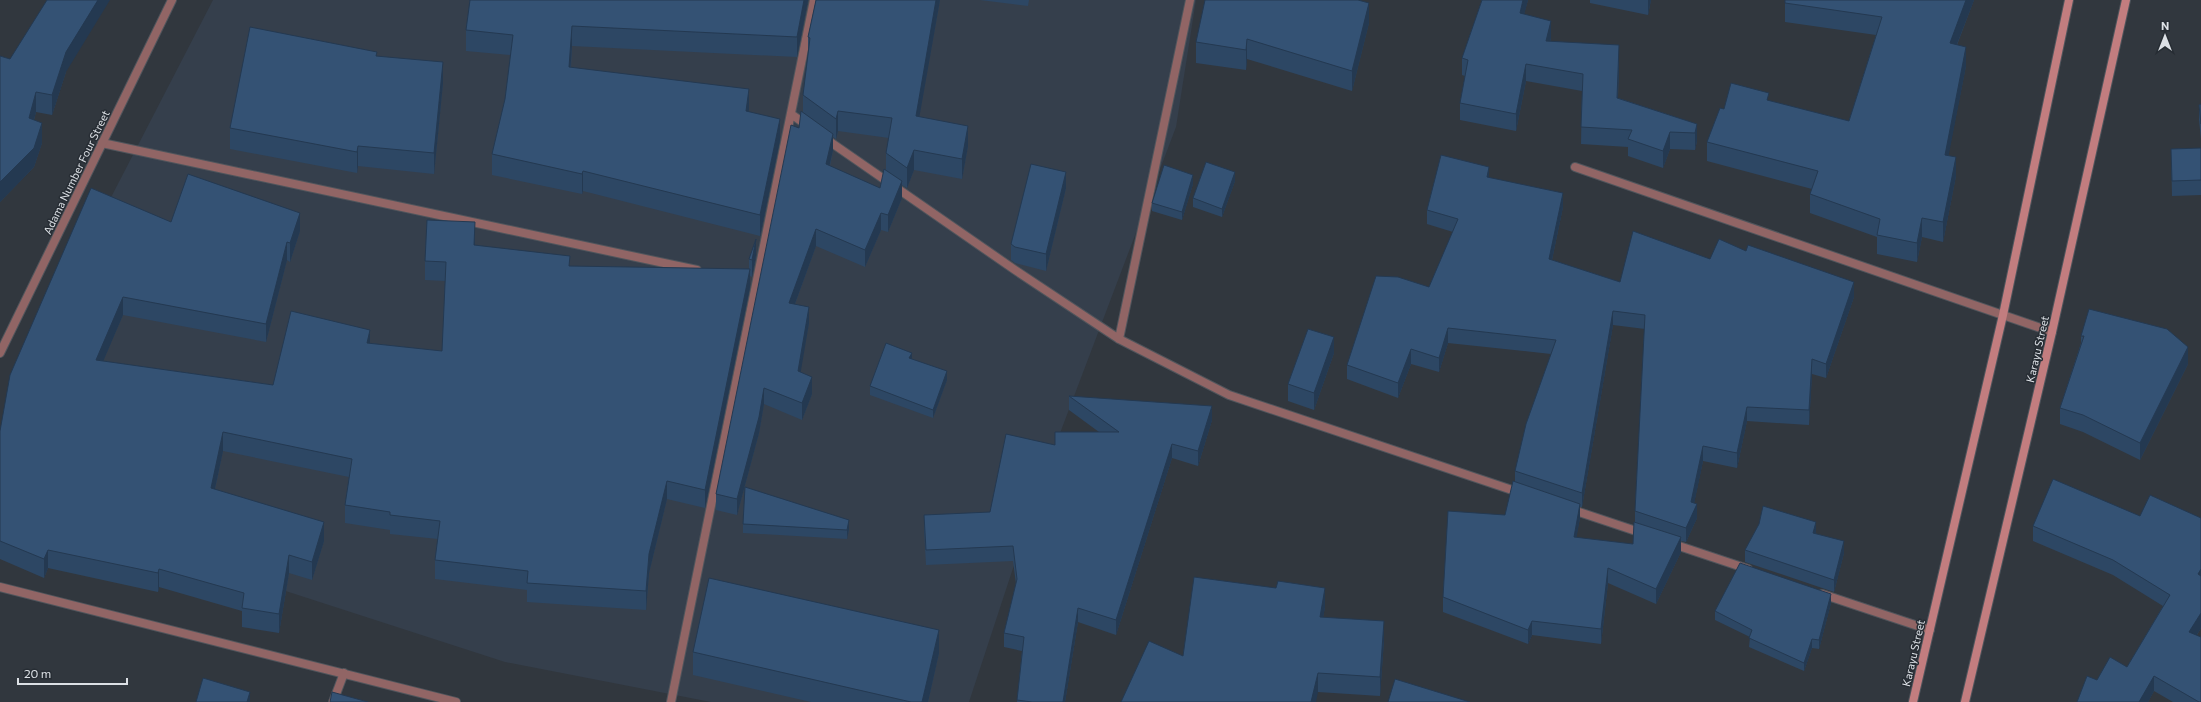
<svg xmlns="http://www.w3.org/2000/svg" width="2201" height="702" font-family="Commissioner,sans-serif">
<style>
.built{fill:#353f4c}
.lines{fill:none;stroke-linecap:round;stroke-linejoin:round}
.minor-casing{stroke:#50555c;stroke-width:10}
.tertiary-casing{stroke:#50555c;stroke-width:10}
.secondary-casing{stroke:#50555c;stroke-width:10}
.minor{stroke:#916565;stroke-width:8}
.tertiary{stroke:#916565;stroke-width:8}
.secondary{stroke:#c27d7f;stroke-width:8}
.wall{fill:#2d4764;fill-rule:evenodd}
.shaded-wall{fill:#243951}
.building{fill:#345274;stroke:#243951}
.labels{text-anchor:middle;dominant-baseline:central;stroke-width:3;stroke-linejoin:round;paint-order:stroke}
.street-label{font-size:11px;fill:#dce0e5;stroke:#272d34}
</style>
<rect width="100%" height="100%" fill="#31373e"/>
<path class="built" d="M213,0H1196L1176,127L1040,486L969,702H711L505,662L140,544L0,448L58,300Z"/>
<g class="lines">
<g class="minor-casing">
<path id="minor" d="M791,114L808,126
M826,139L1015,270L1119,339L1229,395L1521,493
M102,143L697,270
M1575,167L2052,332
M1119,339L1190,0
M1570,509L1642,533
M1670,543L1748,569
M1822,594L1930,630
M671,702L814,0"/>
</g>
<g class="tertiary-casing">
<path id="tertiary" d="M0,353L172,0
M0,587L456,702
M333,702L344,673"/>
</g>
<g class="secondary-casing">
<path id="secondary" d="M1913,702L2003,315L2069,0
M1965,702L2052,332L2126,0"/>
</g>
<use href="#minor" class="minor"/>
<use href="#tertiary" class="tertiary"/>
<use href="#secondary" class="secondary"/>
</g>
<path class="wall" d="M470,0H808L797,57L572,46L571,67L749,109L748,111L780,140L760,236L583,191L582,194L492,175V154L505,99L511,55L466,51V30Z
M816,0H940L919,117L968,146L962,179L914,170L907,188L902,185V198L888,232L881,230L865,267L816,246L795,304L809,323L800,372L812,394L802,420L764,404L759,433L737,515L716,510V494L803,112V95L808,57V37ZM838,131L889,138L886,153V170L880,188L830,166L833,150V137L836,139Z
M980,0H1029L1028,6Z
M1482,0H1528L1524,14L1551,38L1550,42L1619,62L1618,98L1697,124V141L1695,150L1670,149L1663,168L1628,156V147L1581,144L1582,91L1526,81L1516,131L1460,120V103L1465,76L1462,75V58Z
M1590,0H1651L1648,15L1590,3Z
M1785,0H1974L1957,45L1966,66L1948,156L1956,176L1943,242L1922,237L1917,262L1877,254V237L1810,213V194L1812,189L1707,161V142L1724,109L1769,101L1849,121L1876,35L1785,22Z
M1369,23L1352,91L1247,59L1246,70L1196,63V42Z
M0,56L10,59L66,72L52,115L36,112L34,120L42,143L34,167L0,202Z
M377,56L443,83L434,174L358,166L357,173L230,149V128Z
M2201,104V139L2199,120V105Z
M2201,148V195L2172,196L2171,149Z
M1489,178L1563,207L1552,260L1620,282L1710,259L1746,251L1854,297L1826,378L1812,374L1809,425L1747,421L1737,468L1703,461L1694,503L1697,518L1686,542L1681,541V552L1656,604L1608,583L1601,644L1532,635L1528,644L1443,612V597L1505,515L1515,482V471L1551,354L1448,343L1439,372L1411,364L1398,398L1347,379V365L1429,287L1453,232L1427,224V210ZM1613,325L1645,329L1635,511V522L1633,544L1576,538L1580,518V507H1582Z
M1235,181L1222,217L1193,207V198Z
M1193,184L1182,220L1152,211V203Z
M1066,188L1046,271L1015,263L1011,260V244Z
M171,222L300,231L290,262L287,260L266,342L123,315L103,361L273,385L370,343L442,351L446,281L425,280V261L475,245L570,266L749,269V259L756,255L752,277L750,276V287L705,508L667,499L649,573L646,610L527,602V590L435,579V560L438,539L390,534V530L345,523V505L349,477L223,451L215,489L324,541L312,580L289,573L279,633L242,627V611L159,587L158,592L48,568L44,578L0,559V431Z
M2081,336L2188,364L2140,460L2083,432L2060,424V408L2081,343Z
M1334,353L1314,410L1288,401V384Z
M912,359L947,380L933,418L870,395V386Z
M1069,396L1212,420L1198,466L1172,458L1116,635L1078,622L1065,702H1017L1022,651L1004,647V633L1016,584L1013,561L926,565L924,529V515L990,512L1055,445L1099,432L1069,410Z
M2140,516L2201,518V628L2197,635L2201,702H2173L2154,691L2148,702H2077L2097,680L2127,667L2163,606L2113,575L2033,541V526Z
M743,524L849,529L847,539L743,533Z
M1745,550L1844,553L1834,592L1745,562Z
M1831,603L1819,649L1812,648L1804,671L1749,647L1750,637L1715,620V611Z
M1325,607L1323,617L1384,640L1380,696L1318,692L1183,656Z
M693,652L939,653L928,702H811L693,675Z"/>
<path class="shaded-wall" d="M98,0H110L66,72L52,115V95L66,52Z
M804,0H808L797,57V37Z
M936,0H940L916,136V116Z
M1523,0H1528L1520,30V13Z
M1648,0H1651L1648,15Z
M1966,0H1974L1950,62V43Z
M1369,3V23L1352,91V71Z
M1551,21V38L1546,58V41Z
M572,26V46L569,87V67Z
M1247,39V59L1246,70V50Z
M1619,45V62L1617,115V98Z
M1966,47V66L1945,174V155Z
M443,62V83L434,174V153Z
M1526,64V81L1516,131V114Z
M749,89V109L746,131V111Z
M36,92V112L29,138V118Z
M838,111V131L836,139V119Z
M780,119V140L760,236V215Z
M42,123V143L34,167L0,202V182Z
M1697,124V141L1695,150V133Z
M968,126V146L962,179V159Z
M1670,132V149L1663,168V151Z
M833,134V150L826,181V164Z
M358,146V166L357,173V152Z
M914,150V170L907,188V168Z
M1956,157V176L1943,242V222Z
M1489,167V182L1487,177Z
M583,171V191L582,194V174Z
M1066,172V188L1046,271V254Z
M1235,172V181L1222,217V209Z
M1193,175V184L1182,220V212Z
M902,181V198L888,232V215Z
M1563,193V207L1549,274V259Z
M300,213V231L290,262V243Z
M881,213V230L865,267V250Z
M1922,218V237L1917,262V243Z
M475,222V240L474,263V245Z
M816,229V246L789,320V303Z
M756,239V255L752,277V260Z
M287,242V260L266,342V324Z
M750,269V287L705,508V490Z
M1854,282V297L1826,378V364Z
M123,297V315L96,378V360Z
M809,307V323L798,388V371Z
M1613,311V325L1582,507V493Z
M1448,328V343L1439,372V358Z
M370,330V348L367,343Z
M1334,337V353L1314,410V393Z
M2188,347V364L2140,460V443Z
M1411,349V364L1398,398V383Z
M912,353V361L909,358Z
M1812,359V374L1809,425V410Z
M947,371V380L933,418V410Z
M812,377V394L802,420V403Z
M764,388V404L759,433L737,515V499Z
M1212,406V420L1198,466V451Z
M1747,407V421L1737,468V453Z
M223,432V451L211,507V488Z
M1172,444V458L1116,635V620Z
M1703,446V461L1692,514L1697,504V518L1686,542V528L1691,502Z
M667,481V499L649,573L646,610V591L649,554Z
M1580,504V518L1574,552V537Z
M849,520V529L847,539V530Z
M324,522V541L312,580V562Z
M1816,522V534L1813,533Z
M1681,537V552L1656,604V589Z
M1844,541V553L1834,592V580Z
M48,550V568L44,578V559Z
M289,555V573L279,633V614Z
M1608,568V583L1601,644V629Z
M159,569V587L158,592V573Z
M2201,569V584L2198,574Z
M1325,588V607L1320,636V617Z
M1831,594V603L1819,649V640Z
M1078,608V622L1065,702H1063Z
M2201,613V628L2189,647V632Z
M1384,621V640L1380,696V677Z
M1532,621V635L1528,644V630Z
M939,630V653L928,702H922Z
M1812,639V648L1804,671V663Z
M1318,673V692L1316,702H1311Z
M2154,676V691L2148,702H2139Z
M250,692V702H247Z"/>
<path class="building" d="M47,0H98L66,52L52,95L36,92L29,118L42,123L34,148L0,182V56L10,59Z
M470,0H804L797,37L572,26L569,67L749,89L746,111L780,119L760,215L583,171L582,174L492,154L505,99L513,35L466,30Z
M816,0H936L916,116L968,126L962,159L914,150L907,168L886,153L892,118L838,111L836,119L803,95L810,38L808,37Z
M1205,0H1358L1369,3L1352,71L1247,39L1246,50L1196,42Z
M1482,0H1523L1520,13L1551,21L1546,41L1619,45L1617,98L1697,124L1695,133L1670,132L1663,151L1628,139L1632,130L1581,127L1583,74L1526,64L1516,114L1460,103L1468,60L1462,58Z
M1785,0H1966L1950,43L1966,47L1945,155L1956,157L1943,222L1922,218L1917,243L1877,235L1880,219L1810,194L1818,171L1707,142L1720,108L1724,109L1731,83L1769,93L1767,100L1849,121L1882,17L1785,3Z
M250,27L377,52L376,56L443,62L434,153L358,146L357,152L230,128Z
M2201,104V124L2199,105Z
M801,111L833,134L826,164L880,188L884,169L902,181L888,215L881,213L865,250L816,229L789,303L809,307L798,371L812,377L802,403L764,388L759,417L737,499L716,494L791,125L799,128Z
M2201,148V180L2172,181L2171,149Z
M1441,155L1489,167L1487,177L1563,193L1549,259L1620,282L1633,231L1710,259L1719,239L1746,251L1748,245L1854,282L1826,364L1812,359L1809,410L1747,407L1737,453L1703,446L1691,502L1697,504L1686,528L1635,511L1645,315L1613,311L1582,493L1515,471L1526,424L1556,340L1448,328L1439,358L1411,349L1398,383L1347,365L1376,276L1398,277L1429,287L1458,219L1427,210Z
M1206,162L1235,172L1222,209L1193,198Z
M1031,164L1066,172L1046,254L1015,247L1011,244Z
M1164,165L1193,175L1182,212L1152,203Z
M188,174L300,213L290,243L287,242L266,324L123,297L96,360L273,385L291,311L370,330L367,343L442,351L446,262L425,261L427,220L475,222L474,245L570,256L569,266L750,269L705,490L667,481L649,554L646,591L527,583L528,571L435,560L440,521L390,515V512L345,505L352,459L223,432L211,488L324,522L312,562L289,555L279,614L242,608L244,593L159,569L158,573L48,550L44,559L0,541V431L10,375L91,188L171,222Z
M756,239L752,260L749,259Z
M2089,309L2167,329L2188,347L2140,443L2083,415L2060,408L2084,336H2081Z
M1308,329L1334,337L1314,393L1288,384Z
M886,343L912,353L909,358L947,371L933,410L870,386Z
M1069,396L1212,406L1198,451L1172,444L1116,620L1078,608L1063,702H1032L1017,700L1024,637L1004,633L1017,579L1013,546L926,550L924,515L990,512L1006,434L1055,445V432H1119Z
M2053,479L2140,516L2150,495L2201,518V569L2198,574L2201,576V613L2189,632L2201,637V702H2199L2154,676L2139,702H2077L2087,676L2097,680L2110,657L2127,667L2170,595L2113,560L2033,526Z
M1513,481L1580,504L1574,537L1633,544L1634,522L1681,537L1656,589L1608,568L1601,629L1532,621L1528,630L1443,597L1448,511L1505,515Z
M745,487L849,520L847,530L743,524Z
M1763,506L1816,522L1813,533L1844,541L1834,580L1745,550L1759,524Z
M1740,563L1831,594L1819,640L1812,639L1804,663L1749,638L1752,630L1715,611Z
M1194,577L1276,588L1278,581L1325,588L1320,617L1384,621L1380,677L1318,673L1311,702H1121L1149,641L1183,656Z
M709,578L939,630L922,702H911L693,652Z
M203,678L250,692L247,702H196Z
M1395,679L1470,702H1388Z
M332,692L368,702H330Z"/>
<g class="labels">
<g class="street-label">
<text transform="translate(76 172) rotate(-64)">Adama Number Four Street</text>
<text transform="translate(2037 349) rotate(-77)">Karayu Street</text>
<text transform="translate(1913 653) rotate(-77)">Karayu Street</text>
</g>
</g>
<g transform="translate(2165 36)" stroke="#272d34" stroke-width="3" paint-order="stroke">
<path d="M0-3L7 15L0 10L-7 15Z" fill="#dce0e5"/>
<text y="-6" font-size="11" font-weight="bold" text-anchor="middle" fill="#dce0e5">N</text>
</g>
<path d="M18 678v6h109v-6" fill="none" stroke="#dce0e5" stroke-width="2"/>
<text x="24" y="678" font-size="12" fill="#dce0e5" stroke="#272d34" stroke-width="3" paint-order="stroke">20 m</text>
</svg>
